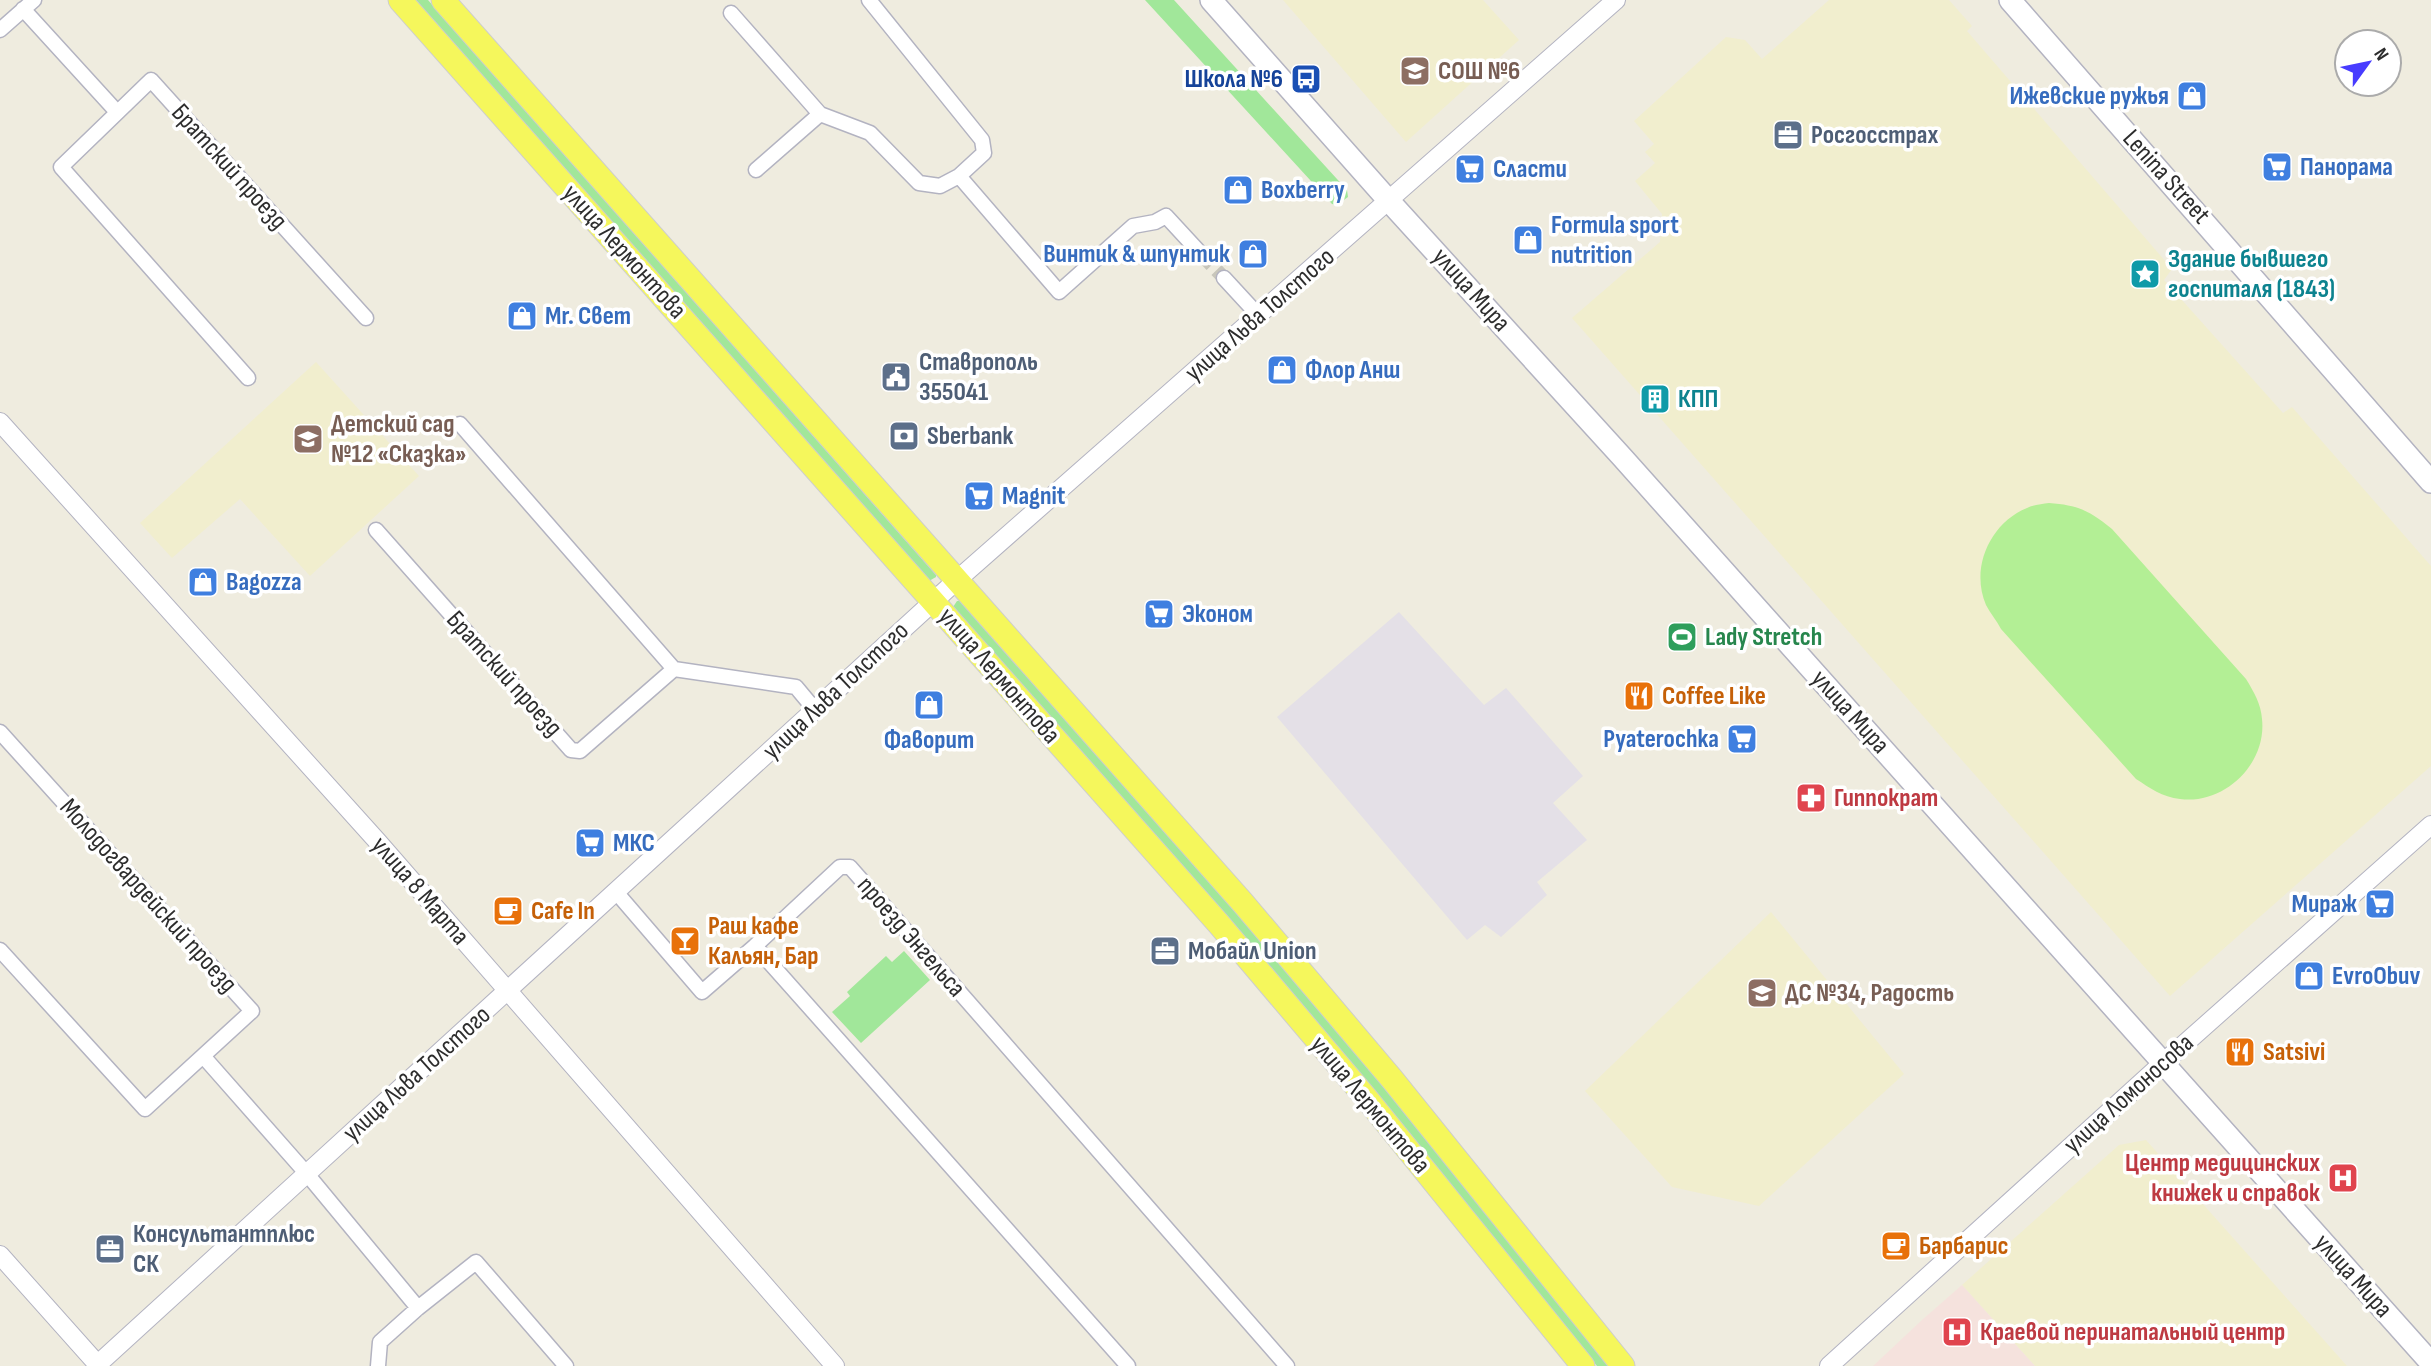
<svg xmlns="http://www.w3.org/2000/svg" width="2431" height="1366" font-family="'Sofia Sans Condensed',sans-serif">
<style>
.industrial{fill:#e4e0e7}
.education{fill:#f1eece}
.medical{fill:#f5e2dd}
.green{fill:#a1e79a}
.pitch{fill:#b3ef95}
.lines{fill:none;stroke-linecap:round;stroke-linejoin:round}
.minor-tunnel{stroke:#c8c6bb;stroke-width:14;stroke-dasharray:14 7;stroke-linecap:butt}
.minor-casing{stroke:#b3b3c1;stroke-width:17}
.tertiary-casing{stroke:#b3b3c1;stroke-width:20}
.secondary-casing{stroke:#b3b3c1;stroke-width:24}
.primary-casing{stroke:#cdcdcd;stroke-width:25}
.minor{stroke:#fff;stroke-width:14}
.tertiary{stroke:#fff;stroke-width:18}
.secondary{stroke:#fff;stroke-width:21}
.primary{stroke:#f5f75c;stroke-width:23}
.labels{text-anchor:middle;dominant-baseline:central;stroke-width:7;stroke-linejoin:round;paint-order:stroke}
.education-label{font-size:26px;font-weight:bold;fill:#785e54;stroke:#fff;text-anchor:start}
.transit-label{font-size:26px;font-weight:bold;fill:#164399;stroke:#fff;text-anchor:end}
.shop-label{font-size:26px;font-weight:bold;fill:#366cbe;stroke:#fff;text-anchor:start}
.service-label{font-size:26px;font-weight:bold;fill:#4e5e75;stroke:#fff;text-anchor:start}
.street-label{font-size:26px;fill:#2d2d2d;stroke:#fff}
.culture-label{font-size:26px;font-weight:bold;fill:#0d838f;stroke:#fff;text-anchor:start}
.leisure-label{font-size:26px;font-weight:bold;fill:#27864d;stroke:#fff;text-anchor:start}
.food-label{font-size:26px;font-weight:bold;fill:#c56008;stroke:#fff;text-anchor:start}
.health-label{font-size:26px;font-weight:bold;fill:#be3a42;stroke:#fff;text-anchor:start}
</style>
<rect width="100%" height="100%" fill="#efecdf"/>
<path class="industrial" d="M1399,612L1484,705L1506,688L1583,776L1553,803L1587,840L1537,882L1547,895L1501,937L1485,925L1467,940L1277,717Z"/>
<path class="education" d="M1283,0H1483L1519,40L1406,142Z
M1829,0H1949L1972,26L1967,31L2172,269L2164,280L2283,413L2292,407L2431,566V766L2170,996L1572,318L1660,242L1662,214L1635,181L1655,163L1645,152L1654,144L1634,121L1726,37L1745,40L1762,59Z
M316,362L419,476L310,576L240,499L172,558L140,523Z
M1771,912L1904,1074L1759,1206L1672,1187L1585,1091Z
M2146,1140L2347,1366H2035L1962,1285L2119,1145Z"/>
<path class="medical" d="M1962,1285L2035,1366H1873L1922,1320Z"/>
<path class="green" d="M415,0H428L936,575V577L929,581Z
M1145,0H1174L1347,190L1348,197L1337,205L1332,204Z
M957,601H960L1234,909L1384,1087L1609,1366H1597L1375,1093L953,607Z
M904,951L930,980L861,1043L832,1012L850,996L847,992L886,956L892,962Z"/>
<path class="pitch" d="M2049,503C2078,505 2090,511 2112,529L2246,679C2254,692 2261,704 2262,719C2267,764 2224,805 2180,799C2162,797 2150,788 2136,779L2001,629C1997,621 1990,613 1986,605C1970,568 1990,523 2027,508C2033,505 2042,504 2049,503Z"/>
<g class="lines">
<path class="minor-tunnel" d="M1202,255L1224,278"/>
<g class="minor-casing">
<path id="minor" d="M869,0L982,140L984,153L959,176L1059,292L1133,226L1155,222L1166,216L1202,255
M23,9L117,112
M731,13L820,114L870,133L919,183L940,186L959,176
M0,30L34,0
M756,170L820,114
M1224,278L1259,316
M248,378L61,167L151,80L366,318
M376,530L571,750L580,751L674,669L460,424
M674,669L796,687L816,711
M0,732L252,1011L145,1109L0,950
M616,892L702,992L755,946
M203,1056L307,1174L418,1308L476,1262L566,1366
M378,1366L380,1342L418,1308
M1128,1366L755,946L840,867H850L1287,1366"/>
</g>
<g class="tertiary-casing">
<path id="tertiary" d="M0,422L378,842L835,1366
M0,1255L99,1366
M96,1366L957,580L1616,0
M1829,1366L2163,1063L2431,825"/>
</g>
<g class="secondary-casing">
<path id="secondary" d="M1211,0L1389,201L1622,457L2431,1363
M2010,0L2431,482"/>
</g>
<g class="primary-casing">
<path id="primary" d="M400,0L1218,923L1367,1099L1583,1366
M443,0L1243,903L1392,1079L1623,1366"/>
</g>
<use href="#minor" class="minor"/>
<use href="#tertiary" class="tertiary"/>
<use href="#secondary" class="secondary"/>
<use href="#primary" class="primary"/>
</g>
<defs>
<g id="school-square" transform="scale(1.575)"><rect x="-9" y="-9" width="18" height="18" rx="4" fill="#8d6e63" stroke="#fff"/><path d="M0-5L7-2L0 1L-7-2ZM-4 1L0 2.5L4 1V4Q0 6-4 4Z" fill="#fff"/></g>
<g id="bus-square" transform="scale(1.575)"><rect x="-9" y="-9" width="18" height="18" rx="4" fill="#1a4fb4" stroke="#fff"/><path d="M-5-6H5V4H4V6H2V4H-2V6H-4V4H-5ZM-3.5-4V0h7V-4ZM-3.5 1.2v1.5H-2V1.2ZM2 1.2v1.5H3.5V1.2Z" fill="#fff"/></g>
<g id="shop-square" transform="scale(1.575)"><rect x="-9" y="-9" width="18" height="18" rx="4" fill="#3f7fe0" stroke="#fff"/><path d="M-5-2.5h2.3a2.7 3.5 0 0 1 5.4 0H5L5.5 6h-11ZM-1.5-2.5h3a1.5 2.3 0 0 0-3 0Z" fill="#fff"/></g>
<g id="office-square" transform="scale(1.575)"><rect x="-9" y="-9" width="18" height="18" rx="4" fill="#5c6f8a" stroke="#fff"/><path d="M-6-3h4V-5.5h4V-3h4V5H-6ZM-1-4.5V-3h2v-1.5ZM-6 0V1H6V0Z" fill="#fff"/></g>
<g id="supermarket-square" transform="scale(1.575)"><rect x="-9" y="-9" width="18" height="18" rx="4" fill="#3f7fe0" stroke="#fff"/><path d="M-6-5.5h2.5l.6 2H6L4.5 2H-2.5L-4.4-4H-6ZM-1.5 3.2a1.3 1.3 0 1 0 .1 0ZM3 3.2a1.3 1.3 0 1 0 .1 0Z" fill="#fff"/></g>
<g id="sight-square" transform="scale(1.575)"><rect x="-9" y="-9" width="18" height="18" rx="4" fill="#0f9aa8" stroke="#fff"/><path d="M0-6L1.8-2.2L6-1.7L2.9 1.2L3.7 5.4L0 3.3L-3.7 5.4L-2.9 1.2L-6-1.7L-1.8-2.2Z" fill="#fff"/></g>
<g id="civic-square" transform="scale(1.575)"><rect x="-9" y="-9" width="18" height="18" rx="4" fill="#5c6f8a" stroke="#fff"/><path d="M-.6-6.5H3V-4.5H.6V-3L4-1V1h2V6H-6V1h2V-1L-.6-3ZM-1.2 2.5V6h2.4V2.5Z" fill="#fff"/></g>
<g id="building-square" transform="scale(1.575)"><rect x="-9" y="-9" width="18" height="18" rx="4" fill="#0f9aa8" stroke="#fff"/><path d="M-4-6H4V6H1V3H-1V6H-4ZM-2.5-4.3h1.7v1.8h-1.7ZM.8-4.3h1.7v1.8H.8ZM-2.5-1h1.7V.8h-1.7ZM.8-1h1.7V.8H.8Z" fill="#fff"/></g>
<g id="bank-square" transform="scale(1.575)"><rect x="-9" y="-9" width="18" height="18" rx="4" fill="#5c6f8a" stroke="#fff"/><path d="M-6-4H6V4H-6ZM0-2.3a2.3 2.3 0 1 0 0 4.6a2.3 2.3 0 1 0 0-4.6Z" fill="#fff"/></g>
<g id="stadium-square" transform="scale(1.575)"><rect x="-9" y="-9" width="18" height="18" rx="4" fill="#2e9e5b" stroke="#fff"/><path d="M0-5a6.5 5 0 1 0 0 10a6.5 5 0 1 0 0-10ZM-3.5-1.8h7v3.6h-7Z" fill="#fff"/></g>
<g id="restaurant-square" transform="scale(1.575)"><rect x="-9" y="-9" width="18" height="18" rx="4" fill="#e8710a" stroke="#fff"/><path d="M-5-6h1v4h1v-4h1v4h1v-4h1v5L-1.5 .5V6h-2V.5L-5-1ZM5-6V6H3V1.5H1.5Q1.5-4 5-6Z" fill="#fff"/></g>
<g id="pharmacy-square" transform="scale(1.575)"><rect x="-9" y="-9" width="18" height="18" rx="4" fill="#e0444e" stroke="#fff"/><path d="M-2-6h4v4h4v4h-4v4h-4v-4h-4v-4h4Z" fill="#fff"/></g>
<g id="cafe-square" transform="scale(1.575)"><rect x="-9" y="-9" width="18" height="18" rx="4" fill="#e8710a" stroke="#fff"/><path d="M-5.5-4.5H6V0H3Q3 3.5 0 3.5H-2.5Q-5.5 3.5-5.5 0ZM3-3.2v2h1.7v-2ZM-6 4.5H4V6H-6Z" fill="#fff"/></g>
<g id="bar-square" transform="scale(1.575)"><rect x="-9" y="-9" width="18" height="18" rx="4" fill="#e8710a" stroke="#fff"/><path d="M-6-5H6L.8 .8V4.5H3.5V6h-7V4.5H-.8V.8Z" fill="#fff"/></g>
<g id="hospital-square" transform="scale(1.575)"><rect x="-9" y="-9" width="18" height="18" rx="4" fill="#e0444e" stroke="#fff"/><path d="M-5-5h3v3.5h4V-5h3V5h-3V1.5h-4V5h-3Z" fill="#fff"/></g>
</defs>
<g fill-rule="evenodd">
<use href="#school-square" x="1415" y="71"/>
<use href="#bus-square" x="1306" y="79"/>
<use href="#shop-square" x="2192" y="96"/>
<use href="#office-square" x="1788" y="135"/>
<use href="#supermarket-square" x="2277" y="167"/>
<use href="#supermarket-square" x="1470" y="169"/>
<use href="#shop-square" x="1238" y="190"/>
<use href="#shop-square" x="1528" y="240"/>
<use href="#shop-square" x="1253" y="254"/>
<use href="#sight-square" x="2145" y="274"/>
<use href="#shop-square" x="522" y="316"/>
<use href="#shop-square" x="1282" y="370"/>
<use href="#civic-square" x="896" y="377"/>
<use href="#building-square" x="1655" y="399"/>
<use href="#bank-square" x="904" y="436"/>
<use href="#school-square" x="308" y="439"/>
<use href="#supermarket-square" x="979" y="496"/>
<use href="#shop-square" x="203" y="582"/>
<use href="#supermarket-square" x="1159" y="614"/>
<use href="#stadium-square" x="1682" y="637"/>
<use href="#restaurant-square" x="1639" y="696"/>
<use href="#shop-square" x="929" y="705"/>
<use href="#supermarket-square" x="1742" y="739"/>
<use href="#pharmacy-square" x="1811" y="798"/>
<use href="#supermarket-square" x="590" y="843"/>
<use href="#supermarket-square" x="2380" y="904"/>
<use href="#cafe-square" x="508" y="911"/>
<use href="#bar-square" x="685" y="941"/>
<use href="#office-square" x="1165" y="951"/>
<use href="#shop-square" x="2309" y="976"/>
<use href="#school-square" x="1762" y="993"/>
<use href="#restaurant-square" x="2240" y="1052"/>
<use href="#hospital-square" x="2343" y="1178"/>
<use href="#cafe-square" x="1896" y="1246"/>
<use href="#office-square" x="110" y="1249"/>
<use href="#hospital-square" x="1957" y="1332"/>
</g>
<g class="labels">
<g class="education-label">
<text x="1438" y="71">СОШ №6</text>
<text x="331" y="424">Детский сад<tspan x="331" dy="30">№12 «Сказка»</tspan></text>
<text x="1785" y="993">ДС №34, Радость</text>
</g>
<g class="transit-label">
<text x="1283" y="79">Школа №6</text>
</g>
<g class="shop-label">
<text x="2169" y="96" text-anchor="end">Ижевские ружья</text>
<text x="2300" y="167">Панорама</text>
<text x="1493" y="169">Сласти</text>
<text x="1261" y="190">Boxberry</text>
<text x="1551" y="225">Formula sport<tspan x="1551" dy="30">nutrition</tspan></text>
<text x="1230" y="254" text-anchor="end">Винтик &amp; шпунтик</text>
<text x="545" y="316">Mr. Свет</text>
<text x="1305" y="370">Флор Анш</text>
<text x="1002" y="496">Magnit</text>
<text x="226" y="582">Bagozza</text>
<text x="1182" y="614">Эконом</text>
<text x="1719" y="739" text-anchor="end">Pyaterochka</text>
<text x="929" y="740" text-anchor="middle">Фаворит</text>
<text x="613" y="843">МКС</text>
<text x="2357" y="904" text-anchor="end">Мираж</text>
<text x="2332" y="976">EvroObuv</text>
</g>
<g class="service-label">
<text x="1811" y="135">Росгосстрах</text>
<text x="919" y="362">Ставрополь<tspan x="919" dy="30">355041</tspan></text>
<text x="927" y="436">Sberbank</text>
<text x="1188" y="951">Мобайл Union</text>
<text x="133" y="1234">Консультантплюс<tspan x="133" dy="30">СК</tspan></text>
</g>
<g class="street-label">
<text transform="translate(229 167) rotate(48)">Братский проезд</text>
<text transform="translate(2166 177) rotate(48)">Lenina Street</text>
<text transform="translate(624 252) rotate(48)">улица Лермонтова</text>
<text transform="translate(1471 290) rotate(48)">улица Мира</text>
<text transform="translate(1260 315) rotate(-41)">улица Льва Толстого</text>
<text transform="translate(504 674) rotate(48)">Братский проезд</text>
<text transform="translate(999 676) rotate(49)">улица Лермонтова</text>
<text transform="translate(836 691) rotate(-43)">улица Льва Толстого</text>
<text transform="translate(1850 712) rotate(48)">улица Мира</text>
<text transform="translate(420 891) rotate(49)">улица 8 Марта</text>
<text transform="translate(148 896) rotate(48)">Молодогвардейский проезд</text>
<text transform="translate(911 937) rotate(49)">проезд Энгельса</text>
<text transform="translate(417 1074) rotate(-42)">улица Льва Толстого</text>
<text transform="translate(2129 1094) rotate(-42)">улица Ломоносова</text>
<text transform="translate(1370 1105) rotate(50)">улица Лермонтова</text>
<text transform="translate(2353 1276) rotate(48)">улица Мира</text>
</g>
<g class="culture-label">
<text x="2168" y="259">Здание бывшего<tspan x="2168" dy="30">госпиталя (1843)</tspan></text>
<text x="1678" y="399">КПП</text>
</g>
<g class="leisure-label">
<text x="1705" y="637">Lady Stretch</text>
</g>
<g class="food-label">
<text x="1662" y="696">Coffee Like</text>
<text x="531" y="911">Cafe In</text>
<text x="708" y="926">Раш кафе<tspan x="708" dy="30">Кальян, Бар</tspan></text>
<text x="2263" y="1052">Satsivi</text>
<text x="1919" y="1246">Барбарис</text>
</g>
<g class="health-label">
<text x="1834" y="798">Гиппократ</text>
<text x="2320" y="1163" text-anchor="end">Центр медицинских<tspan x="2320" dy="30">книжек и справок</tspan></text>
<text x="1980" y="1332">Краевой перинатальный центр</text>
</g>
</g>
<g transform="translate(2368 63) rotate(57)"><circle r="33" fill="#ffffff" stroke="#ababab" stroke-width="2"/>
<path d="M0-5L12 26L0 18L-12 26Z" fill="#483cff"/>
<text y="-10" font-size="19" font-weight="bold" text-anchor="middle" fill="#2d2d2d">N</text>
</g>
</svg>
